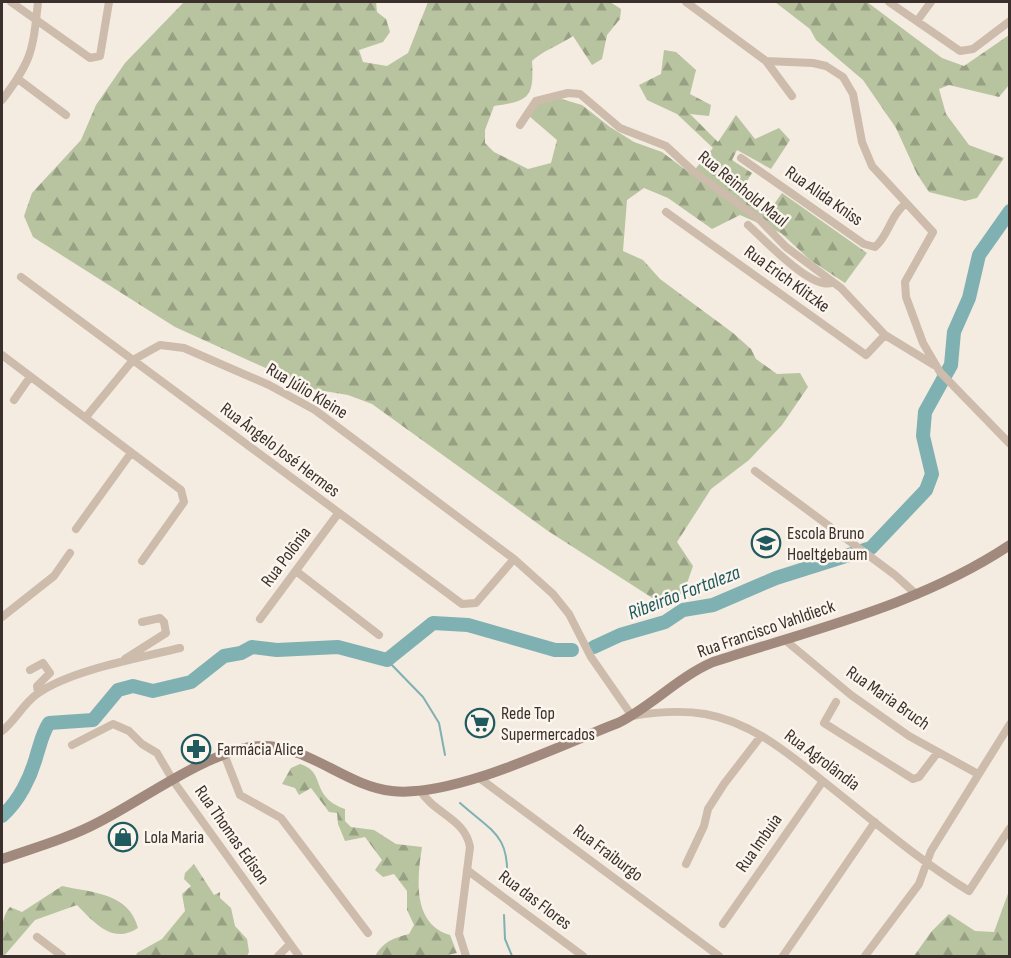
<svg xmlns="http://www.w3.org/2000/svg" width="1011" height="958" font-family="'Sofia Sans Condensed',sans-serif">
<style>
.forest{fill:url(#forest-firs)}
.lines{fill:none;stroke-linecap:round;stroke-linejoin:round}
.stream{stroke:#7fb0b2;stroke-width:2}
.river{stroke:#7fb0b2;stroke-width:14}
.minor{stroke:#cdbbac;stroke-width:8}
.secondary{stroke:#a18a7d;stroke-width:10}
.labels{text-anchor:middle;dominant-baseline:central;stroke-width:5;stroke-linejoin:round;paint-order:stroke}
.street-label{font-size:18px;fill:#3b302b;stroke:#fbf5ee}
.poi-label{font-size:18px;fill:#3b302b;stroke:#fbf5ee;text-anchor:start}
.water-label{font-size:20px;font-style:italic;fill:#1f5a5e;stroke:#fbf5ee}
</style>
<defs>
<pattern id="forest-firs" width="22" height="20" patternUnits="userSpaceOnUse" patternTransform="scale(1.5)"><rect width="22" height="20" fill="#b8c4a0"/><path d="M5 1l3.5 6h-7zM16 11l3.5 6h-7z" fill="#97a083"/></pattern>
</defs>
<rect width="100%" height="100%" fill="#f4ebe1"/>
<path class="forest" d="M184,2H376L377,12L386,19L390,32L383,42L359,50L363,62L387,66L408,53L428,2H610L621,9L620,19L607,35L602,59L592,65L573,36C560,45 542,51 532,61C534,97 530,101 494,106L485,130V143L494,152L528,169L551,163L557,140L529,116L535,105L558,98L582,105L610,127L634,142L662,152L691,174L713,148L677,114L647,100L639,85L661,74L664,50L676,52L696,70L690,94L711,105L709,116L690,114L718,142L736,115L755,139L779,128L790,140L771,169L737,150L732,160L752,173L740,192L770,210L782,193L867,253L845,283L810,260L781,233L740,215L712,229L668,198L644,188L627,200L623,251L643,260L660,279L733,333L751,349L756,359L777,374L800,373L808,387L782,425L749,460L711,489L677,542L693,566L685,589L668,608L548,531L372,404L348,395L312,389L175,327L33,237L24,216L32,193L81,140L96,105L125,63Z
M775,2H867L942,58L964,66L1009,35V85L999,97L949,85L939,89L946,114L969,145L1004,158L977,198L965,201L929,192L917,174L896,128L863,80L816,40L810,29Z
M300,764C327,772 309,796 345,809V821L351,827L374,830L396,844L422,847C417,878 412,924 450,935L457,953L443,956H375C383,942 393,938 409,934L414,925L407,910V891L394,874L383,877L375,870L382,860L365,837L345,841L338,824L337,813L329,812L311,788L299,795L295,788L282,784L291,768Z
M194,864L214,895L220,892V898L231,908L235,926L247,939L249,952L247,956H136L137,953L162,939L185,911L182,894L191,886L184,879L185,873Z
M62,886C94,893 129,893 138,928C112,945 94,922 77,905L35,920L4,956H2C1,941 0,917 10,907L22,912Z
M1009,891V956H914L931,932L949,914L975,931L994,932Z"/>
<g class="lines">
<path class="stream" d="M387,660L423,697L439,723L445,755
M460,803C494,833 510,835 507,884
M504,915L505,939L512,956"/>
<path class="river" d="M594,647L620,635L665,622L683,610L713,605L776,578L871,548L926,490L932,474L923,436L925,412L951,365L954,332L969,298L979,255L1010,211
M2,816C19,801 31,777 37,754C41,742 42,734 49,723L93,720L118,690L133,686L153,691L191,682L224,656L241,653L252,647L277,650L338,647L387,660L433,623L468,625L555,650H572"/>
<path class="minor" d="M11,2L90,58L100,56L109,2
M686,2L766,61L813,63L826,66L843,77L853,94L862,142L872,166L933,232L905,282L906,297L923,343L940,372L1010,444
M889,2L960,51L973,49L1010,21
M917,21L931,2
M766,61L792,96
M18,79L66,115
M2,100C32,61 33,50 38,2
M520,125L536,101L568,93L580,94L620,128L666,146L694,172L758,218L786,247L841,288L885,335L934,365
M741,158L864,244L875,247C889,235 890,216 905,204
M666,212L866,355L885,335
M748,225C764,239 811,290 832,283
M21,277L462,604L476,603L514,559
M2,355L181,490L184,502L142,561
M14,400L30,377
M86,417L133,360L160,345L184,348L269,385L315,410L514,559L553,594L569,614L591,657L632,716C656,712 681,710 705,714C751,722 788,753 823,781C871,819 917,859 969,891L1010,828
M755,471L895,575L917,595
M76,529L131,453
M296,571L379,635
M2,617L54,576L70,553
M260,619L337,515
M785,640L851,695L909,736L978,774
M125,659L166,633L164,622L160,618L142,622
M30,670L43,663L50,673L37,686L38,693
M836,702L824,723L913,779L919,777L938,752
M2,731C15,721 23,704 37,694C70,670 140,658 180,648
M72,745L113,724L129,731L142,744L157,753L174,782L299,956
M224,754L240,795L281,818L368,933
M478,777L719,956
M420,790C434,814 465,818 470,847L459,934L466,956
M686,864L704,826L708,809L724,784L761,736
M467,870L583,956
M723,924L823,781
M37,937L62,956
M278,956L290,944
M783,956L875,822
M865,956L919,884L931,851L1010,724"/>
<path class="secondary" d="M2,859C34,848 69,838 99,822C144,799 201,756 250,747C302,738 343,786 392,791C454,798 558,746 618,723C652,706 678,677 713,662C814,629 920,605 1010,545"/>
</g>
<defs>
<g id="school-ring" transform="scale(1.5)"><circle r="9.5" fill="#fbf5ee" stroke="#1f5a5e" stroke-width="1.5"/><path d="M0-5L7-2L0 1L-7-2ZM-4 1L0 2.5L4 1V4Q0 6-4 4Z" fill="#1f5a5e"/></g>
<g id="supermarket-ring" transform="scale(1.5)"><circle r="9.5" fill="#fbf5ee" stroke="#1f5a5e" stroke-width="1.5"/><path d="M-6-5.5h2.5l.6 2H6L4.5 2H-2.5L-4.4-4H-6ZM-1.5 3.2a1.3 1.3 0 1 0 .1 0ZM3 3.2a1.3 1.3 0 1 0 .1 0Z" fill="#1f5a5e"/></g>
<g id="pharmacy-ring" transform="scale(1.5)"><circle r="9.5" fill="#fbf5ee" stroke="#1f5a5e" stroke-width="1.5"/><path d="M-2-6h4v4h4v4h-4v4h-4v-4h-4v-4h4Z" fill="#1f5a5e"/></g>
<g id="shop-ring" transform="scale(1.5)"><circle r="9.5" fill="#fbf5ee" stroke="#1f5a5e" stroke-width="1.5"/><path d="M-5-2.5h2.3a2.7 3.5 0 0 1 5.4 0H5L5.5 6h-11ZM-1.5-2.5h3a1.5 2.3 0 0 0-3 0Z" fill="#1f5a5e"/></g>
</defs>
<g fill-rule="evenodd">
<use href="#school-ring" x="766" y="543"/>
<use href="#supermarket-ring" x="480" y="723"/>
<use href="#pharmacy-ring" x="196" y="749"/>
<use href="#shop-ring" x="123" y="837"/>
</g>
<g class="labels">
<g class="street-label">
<text transform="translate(743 189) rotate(39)">Rua Reinhold Maul</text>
<text transform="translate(824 196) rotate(35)">Rua Alida Kniss</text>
<text transform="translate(787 279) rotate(36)">Rua Erich Klitzke</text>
<text transform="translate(307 391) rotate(31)">Rua Júlio Kleine</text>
<text transform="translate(280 450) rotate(37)">Rua Ângelo José Hermes</text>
<text transform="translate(286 557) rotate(-53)">Rua Polônia</text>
<text transform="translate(766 629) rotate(-19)">Rua Francisco Vahldieck</text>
<text transform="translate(888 698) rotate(35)">Rua Maria Bruch</text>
<text transform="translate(822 760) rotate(37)">Rua Agrolândia</text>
<text transform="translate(232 835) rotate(55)">Rua Thomas Edison</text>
<text transform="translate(759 843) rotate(-55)">Rua Imbuia</text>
<text transform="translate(608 853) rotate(37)">Rua Fraiburgo</text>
<text transform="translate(535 900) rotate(37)">Rua das Flores</text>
</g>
<g class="poi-label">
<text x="787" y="533">Escola Bruno<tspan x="787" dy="21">Hoeltgebaum</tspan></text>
<text x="501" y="713">Rede Top<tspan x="501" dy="21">Supermercados</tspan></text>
<text x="217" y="749">Farmácia Alice</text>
<text x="144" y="837">Lola Maria</text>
</g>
<g class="water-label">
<text transform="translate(684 593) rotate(-21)">Ribeirão Fortaleza</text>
</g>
</g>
<rect width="1011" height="958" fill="none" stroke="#3b302b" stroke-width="6"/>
</svg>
